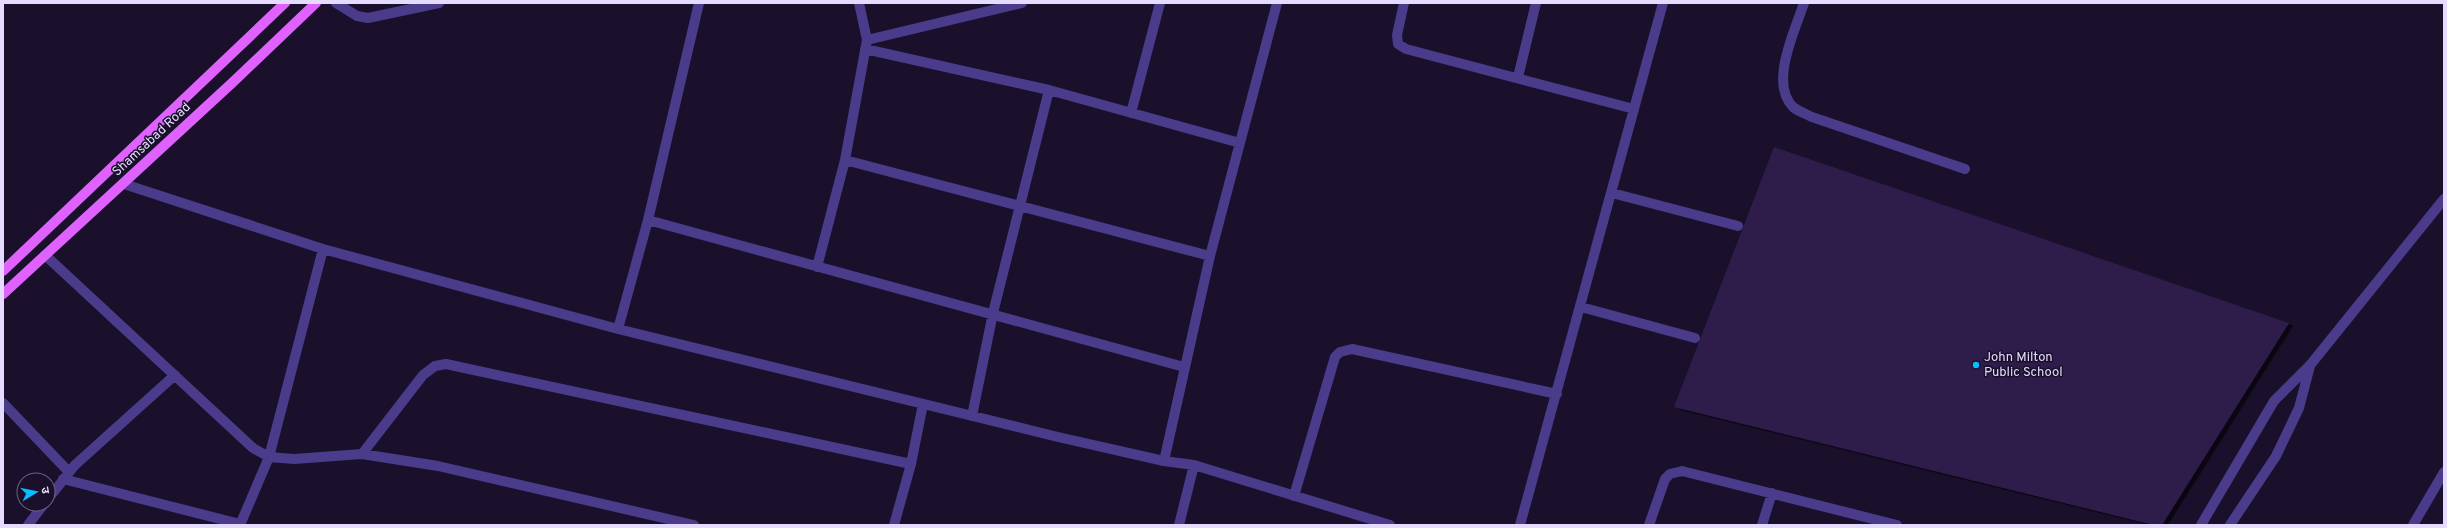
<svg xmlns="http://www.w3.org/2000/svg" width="2447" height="528" font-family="Overpass,'Noto Sans Devanagari',sans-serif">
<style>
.building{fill:#2e1c4c;filter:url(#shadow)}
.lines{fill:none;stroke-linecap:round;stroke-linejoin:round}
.minor{stroke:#4b3b8b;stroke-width:10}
.major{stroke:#df62ff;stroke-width:10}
.poi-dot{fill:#07bcff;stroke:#1a102b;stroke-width:1.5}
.labels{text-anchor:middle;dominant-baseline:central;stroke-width:3;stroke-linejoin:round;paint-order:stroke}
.street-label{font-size:13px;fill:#e5dbff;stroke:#1a102b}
.poi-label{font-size:13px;fill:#e5dbff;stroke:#1a102b;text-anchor:start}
</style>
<defs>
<filter id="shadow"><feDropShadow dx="4.5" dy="2.5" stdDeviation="0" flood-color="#0009"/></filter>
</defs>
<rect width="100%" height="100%" fill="#1a102b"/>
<path class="building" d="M1774,147L2289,323L2162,525H2154L1674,407Z"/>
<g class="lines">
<path class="minor" d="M336,3L357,16L368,18L439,3
M1404,3L1397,35L1398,44L1406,49L1634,109
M1804,3C1795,31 1769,83 1793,107C1798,111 1806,114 1812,117L1965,169
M867,40L1022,3
M865,49L1049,90L1240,143
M1518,77L1536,3
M1131,113L1160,3
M845,160L1210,256
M124,184L323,249L618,329L1058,437L1164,461L1194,465L1390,525
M1612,193L1738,226
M648,220L1184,367
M45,255L253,448L269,457L294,459L362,454L438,466L694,525
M817,267L845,160L867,40L859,3
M1581,307L1695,338
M618,329L648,220L699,3
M3,403L69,472
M972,416L993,313L1049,90
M362,454L423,375L435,366L446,364L911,464L923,404
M1164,461L1210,256L1277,3
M63,479L240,524
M1294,496L1335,357L1340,352L1352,349L1557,394
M48,499L75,465L175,375
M28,525L44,504
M240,525L269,457L323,249
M894,525L911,464
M1179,525L1194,465
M1520,525L1663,3
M1649,525L1665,479L1670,474L1682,471L1897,525
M1762,525L1772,493
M2201,525L2274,401L2311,364L2444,199
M2230,525L2276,456L2299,408L2310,366
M2413,525L2444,472"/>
<path class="major" d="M3,271L285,3
M3,294L232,83L316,3"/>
</g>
<circle class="poi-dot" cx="1976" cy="365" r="4"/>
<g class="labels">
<g class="street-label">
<text transform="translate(152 140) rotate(-43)">Shamsabad Road</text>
</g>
<g class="poi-label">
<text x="1984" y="358">John Milton<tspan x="1984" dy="15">Public School</tspan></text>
</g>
</g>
<rect width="2447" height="528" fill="none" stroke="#e5dbff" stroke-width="8"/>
<g transform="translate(36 492) rotate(80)"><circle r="19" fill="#1a102b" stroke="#6b6180"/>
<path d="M0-3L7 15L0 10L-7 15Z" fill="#07bcff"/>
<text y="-6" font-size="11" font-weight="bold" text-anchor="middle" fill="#e5dbff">उ</text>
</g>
</svg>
